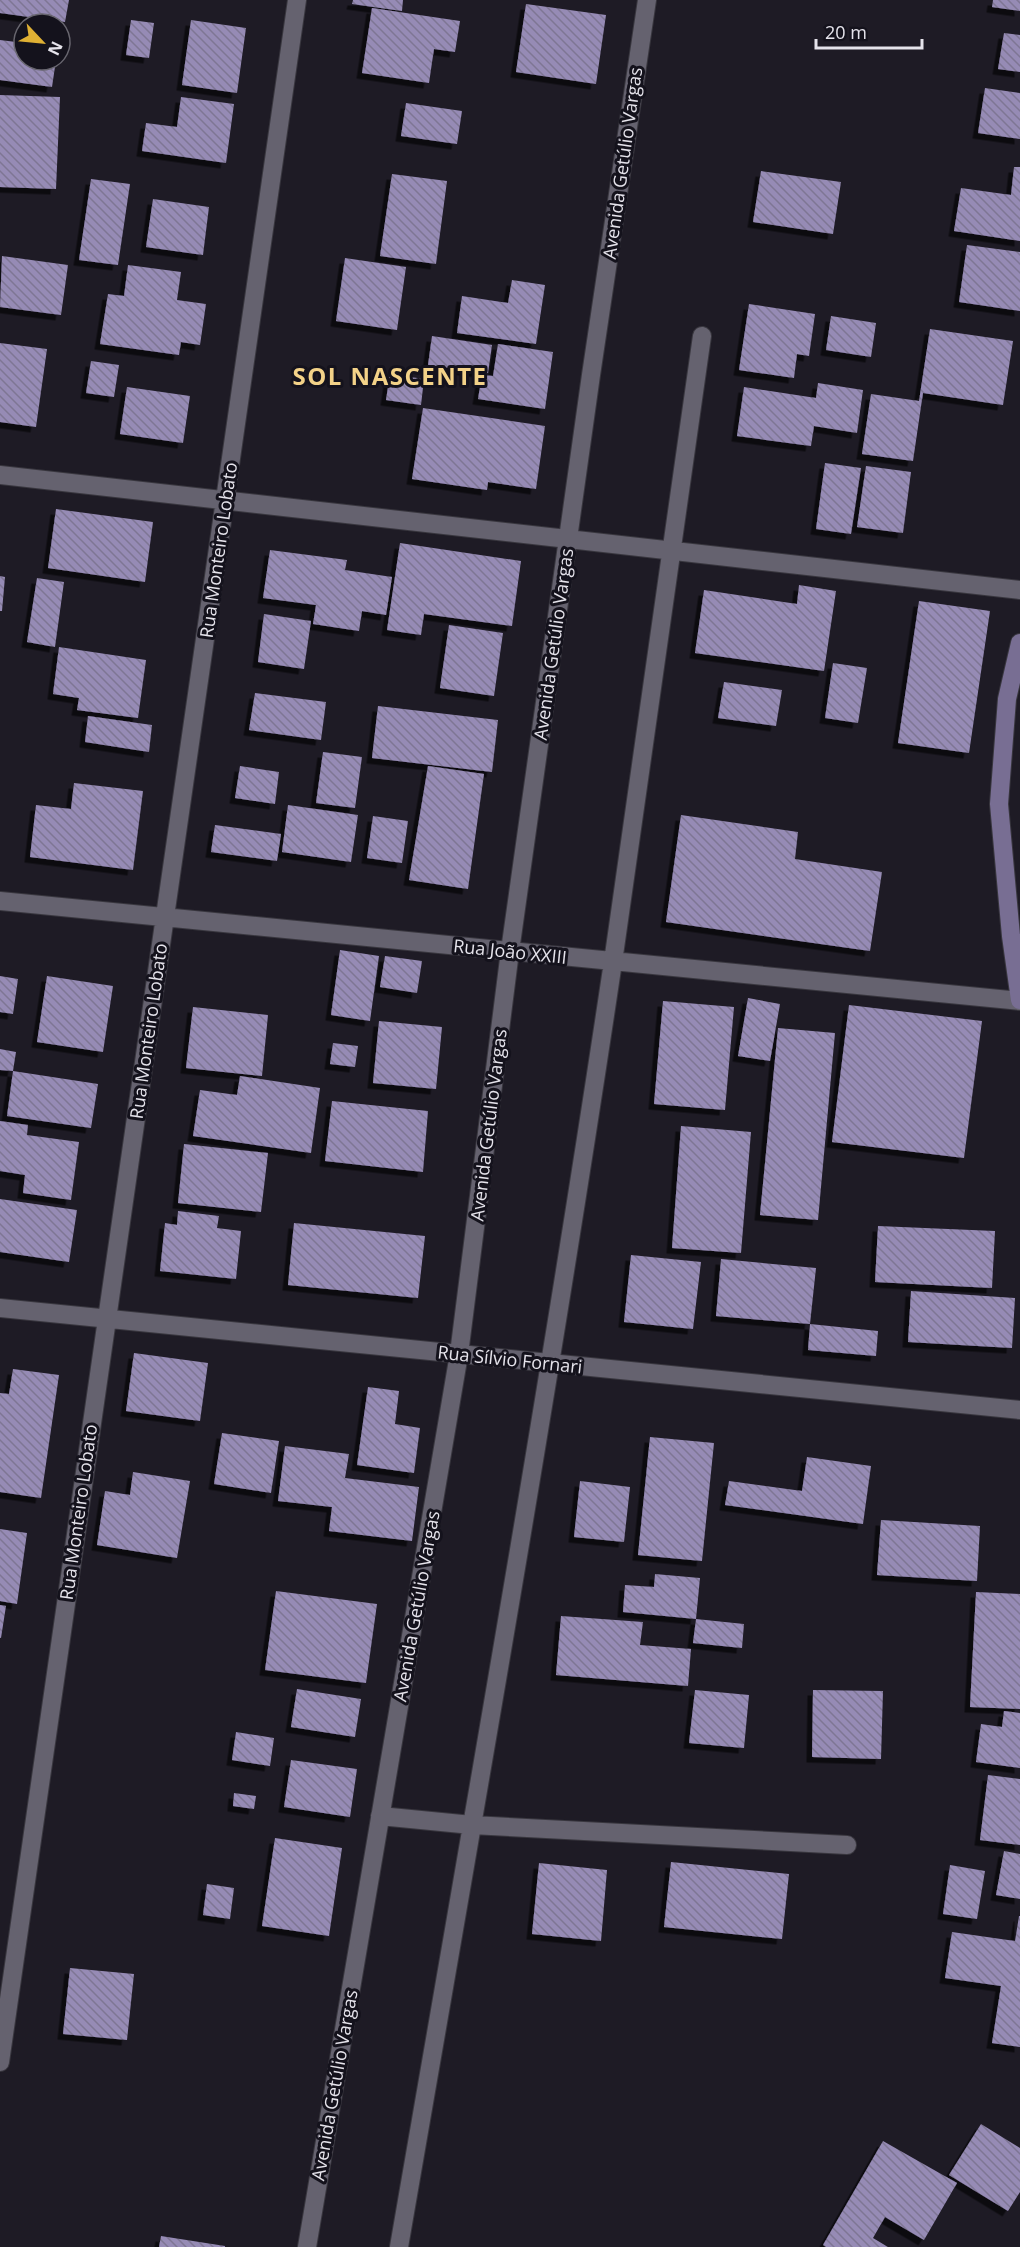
<svg xmlns="http://www.w3.org/2000/svg" width="1020" height="2247" font-family="'Open Sans',sans-serif">
<style>
.building{fill:url(#building-back-hatch);filter:url(#shadow)}
.lines{fill:none;stroke-linecap:round;stroke-linejoin:round}
.street-casing{stroke:#39373f;stroke-width:20}
.secondary-casing{stroke:#39373f;stroke-width:20}
.street{stroke:#65626f;stroke-width:18}
.secondary{stroke:#786e93;stroke-width:18}
.labels{text-anchor:middle;dominant-baseline:central;stroke-width:6;stroke-linejoin:round;paint-order:stroke}
.street-label{font-size:18px;fill:#e5e3eb;stroke:#14121c}
.district-label{font-size:24px;font-weight:bold;letter-spacing:1.5px;fill:#f3d288;stroke:#14121c}
</style>
<defs>
<pattern id="building-back-hatch" width="6" height="6" patternUnits="userSpaceOnUse" patternTransform="scale(1.5)"><rect width="6" height="6" fill="#968bb5"/><path d="M-1 5l2 2M0 0l6 6M5-1l2 2" fill="none" stroke="#7e7694"/></pattern>
<filter id="shadow"><feDropShadow dx="-5.5" dy="5.5" stdDeviation="0" flood-color="#0009"/></filter>
</defs>
<rect width="100%" height="100%" fill="#1e1b25"/>
<path class="building" d="M0,0H69L65,22L0,13Z
M353,0H403L402,11L352,4Z
M993,0H1020V11L992,7Z
M526,4L606,15L596,84L516,72Z
M372,8L460,21L455,52L434,49L429,83L362,73Z
M131,20L154,23L149,58L126,55Z
M191,20L246,28L237,93L182,85Z
M1004,33L1020,35V72L998,69Z
M0,40L24,43V60H56L52,87L0,80Z
M985,88L1020,93V139L978,133Z
M0,95L60,97L56,189L0,187Z
M181,97L234,104L226,163L142,151L146,123L177,127Z
M406,103L462,111L457,144L401,136Z
M1014,167H1020V241L954,231L961,188L1011,195Z
M761,171L841,182L833,234L753,222Z
M392,174L447,181L436,264L380,256Z
M91,179L130,184L118,265L79,260Z
M153,199L209,207L203,255L146,247Z
M967,245L1020,252V311L959,302Z
M2,256L68,265L61,315L0,307Z
M345,258L406,267L397,330L336,321Z
M128,265L181,272L177,300L206,304L200,345L181,342L179,355L100,344L108,294L124,296Z
M512,280L545,285L536,344L457,333L462,296L508,303Z
M749,304L815,314L809,356L797,354L794,378L739,370Z
M831,316L876,323L871,357L826,350Z
M930,329L1013,341L1003,405L923,393L913,461L862,454L871,394L919,401Z
M432,336L492,345L488,373L428,365Z
M0,343L47,349L36,427L0,422Z
M498,344L553,352L545,409L478,399L482,375L493,376Z
M91,361L119,365L114,397L86,393Z
M390,374L424,379L421,405L386,400Z
M818,383L863,390L857,433L814,426L811,446L737,436L744,387L816,398Z
M127,387L190,396L183,443L120,434Z
M423,408L545,426L536,489L488,482L487,490L412,479Z
M825,463L861,468L851,534L816,529Z
M866,466L911,472L903,533L857,527Z
M56,509L153,522L145,582L48,568Z
M400,543L521,561L512,626L424,614L421,635L387,630Z
M270,550L347,560L345,570L392,577L386,615L362,611L359,631L313,624L316,605L263,598Z
M0,576L5,577L2,611H0Z
M37,578L64,582L55,647L27,642Z
M799,585L836,591L824,671L695,653L704,590L797,604Z
M919,601L990,611L969,753L898,743Z
M264,614L311,621L304,669L258,662Z
M449,625L503,633L494,696L440,688Z
M59,647L146,660L138,718L77,710L79,698L53,694Z
M833,663L867,668L858,723L825,718Z
M724,682L782,690L776,726L718,718Z
M255,693L326,702L321,740L249,730Z
M378,706L498,720L492,772L372,758Z
M88,716L152,725L149,752L85,742Z
M323,752L362,757L355,808L316,803Z
M240,766L279,772L275,804L235,798Z
M428,766L484,774L468,889L409,880Z
M74,783L143,791L133,870L30,857L36,805L71,809Z
M288,805L358,815L351,862L282,852Z
M681,815L798,832L795,859L882,872L870,951L666,922Z
M373,816L408,821L402,863L367,858Z
M215,825L281,834L277,861L211,852Z
M340,950L379,956L370,1021L331,1015Z
M385,956L422,961L417,993L380,987Z
M0,976L18,979L13,1014L0,1012Z
M47,976L113,986L103,1052L37,1042Z
M748,998L780,1004L770,1061L738,1056Z
M663,1001L734,1007L725,1110L654,1104Z
M849,1005L982,1021L964,1158L832,1142Z
M193,1007L268,1015L262,1076L186,1068Z
M379,1021L442,1027L436,1089L373,1083Z
M778,1028L835,1033L818,1220L760,1215Z
M333,1043L358,1046L355,1067L330,1064Z
M0,1049L16,1052L13,1071L0,1070Z
M13,1071L98,1084L91,1128L7,1116Z
M240,1076L320,1088L311,1153L193,1136L200,1090L237,1095Z
M332,1101L428,1111L423,1172L325,1161Z
M0,1121L28,1125L27,1135L79,1142L71,1200L23,1193L25,1175L0,1171Z
M681,1126L751,1132L741,1253L672,1248Z
M184,1144L268,1153L261,1212L178,1203Z
M0,1199L77,1210L69,1262L0,1252Z
M178,1211L219,1216L217,1228L241,1231L236,1279L160,1271L165,1223L177,1225Z
M294,1223L425,1236L418,1298L288,1285Z
M878,1226L995,1231L992,1288L875,1282Z
M631,1255L701,1262L693,1329L624,1322Z
M721,1259L816,1268L810,1324L716,1316Z
M911,1291L1015,1298L1012,1348L908,1342Z
M810,1324L878,1331L876,1356L808,1350Z
M134,1353L208,1363L200,1421L126,1411Z
M13,1369L59,1375L41,1498L0,1492V1393L9,1394Z
M368,1387L399,1391L395,1424L420,1428L414,1473L357,1465Z
M222,1433L279,1441L271,1493L214,1484Z
M650,1437L714,1443L702,1561L638,1555Z
M285,1446L349,1454L345,1478L419,1487L412,1541L329,1531L332,1507L278,1501Z
M807,1457L871,1466L863,1524L725,1505L729,1481L802,1491Z
M133,1472L190,1481L177,1558L97,1545L105,1491L130,1495Z
M580,1481L630,1487L624,1542L574,1537Z
M881,1520L980,1526L977,1581L877,1575Z
M0,1529L27,1533L17,1604L0,1601Z
M655,1574L700,1578L696,1619L623,1612L625,1585L654,1587Z
M276,1591L377,1604L366,1683L265,1670Z
M976,1592L1020,1594V1709L970,1707Z
M0,1605L6,1606L1,1638H0Z
M561,1616L643,1622L640,1645L691,1649L688,1686L556,1675Z
M696,1619L744,1624L742,1648L693,1643Z
M297,1689L361,1699L355,1737L291,1727Z
M695,1690L749,1695L744,1748L689,1743Z
M813,1690L883,1691L881,1759L812,1757Z
M1004,1711L1020,1713V1768L976,1762L981,1724L1002,1727Z
M236,1732L274,1738L270,1766L232,1760Z
M291,1760L357,1769L350,1817L284,1807Z
M988,1775L1020,1779V1845L980,1840Z
M234,1793L256,1796L254,1809L233,1806Z
M275,1838L342,1848L329,1936L262,1926Z
M1004,1851L1020,1854V1899L996,1895Z
M671,1862L789,1874L782,1939L664,1927Z
M539,1863L607,1870L601,1941L532,1934Z
M950,1865L985,1871L977,1919L943,1914Z
M207,1884L234,1888L230,1919L203,1915Z
M1019,1916H1020V2047L992,2043L1001,1986L945,1978L952,1932L1015,1941Z
M70,1968L134,1974L127,2040L63,2034Z
M981,2124L1020,2148V2192L1008,2211L949,2175Z
M883,2141L957,2183L924,2240L885,2217L873,2238L888,2247H826L823,2245Z
M161,2236L225,2246V2247H159Z"/>
<g class="lines">
<g class="street-casing">
<path id="street" d="M0,475L1020,590
M0,901L1020,1001
M0,1308L1020,1410
M380,1816L472,1825L847,1845
M0,2062L297,0
M307,2247L459,1354L510,951L591,375L647,0
M399,2247C473,1819 549,1391 613,962C644,753 671,544 702,336"/>
</g>
<g class="secondary-casing">
<path id="secondary" d="M1020,643L1007,699L999,804L1011,936L1020,1000"/>
</g>
<use href="#street" class="street"/>
<use href="#secondary" class="secondary"/>
</g>
<g class="labels">
<g class="street-label">
<text transform="translate(622 163) rotate(-82)">Avenida Getúlio Vargas</text>
<text transform="translate(218 550) rotate(-82)">Rua Monteiro Lobato</text>
<text transform="translate(553 644) rotate(-82)">Avenida Getúlio Vargas</text>
<text transform="translate(510 951) rotate(6)">Rua João XXIII</text>
<text transform="translate(148 1031) rotate(-82)">Rua Monteiro Lobato</text>
<text transform="translate(488 1125) rotate(-83)">Avenida Getúlio Vargas</text>
<text transform="translate(510 1359) rotate(6)">Rua Sílvio Fornari</text>
<text transform="translate(78 1512) rotate(-82)">Rua Monteiro Lobato</text>
<text transform="translate(416 1606) rotate(-80)">Avenida Getúlio Vargas</text>
<text transform="translate(334 2085) rotate(-80)">Avenida Getúlio Vargas</text>
</g>
<g class="district-label">
<text x="390" y="375">SOL NASCENTE</text>
</g>
</g>
<g transform="translate(42 42) rotate(116)"><circle r="28" fill="#14121c" stroke="#68666f" stroke-width="1.5"/>
<path d="M0-4.5L10 22L0 15L-10 22Z" fill="#dfb034"/>
<text y="-9" font-size="16" font-weight="bold" text-anchor="middle" fill="#e5e3eb">N</text>
</g>
<path d="M816 39v9h106v-9" fill="none" stroke="#e5e3eb" stroke-width="3"/>
<text x="825" y="39" font-size="18" fill="#e5e3eb" stroke="#14121c" stroke-width="4.5" paint-order="stroke">20 m</text>
</svg>
